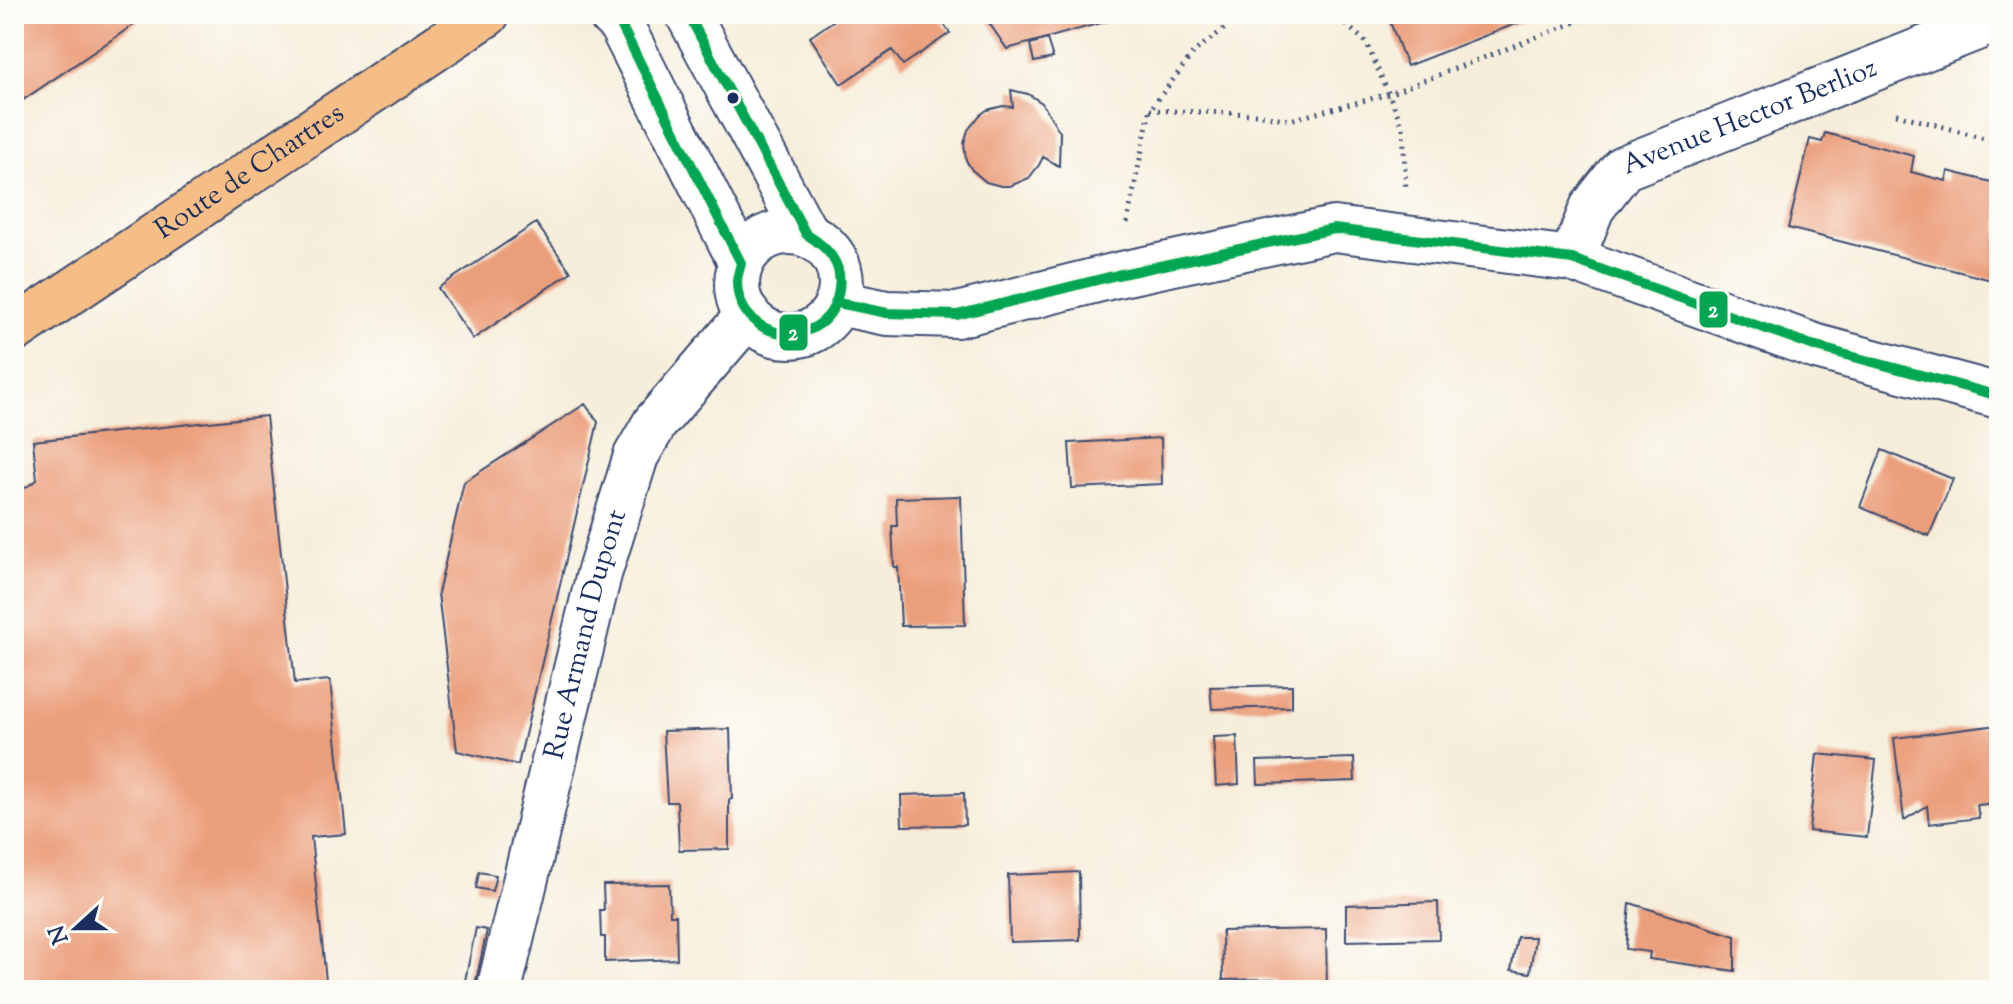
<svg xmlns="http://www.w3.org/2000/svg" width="2013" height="1004" font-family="'Sorts Mill Goudy',serif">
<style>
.building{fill:#eb9e7a}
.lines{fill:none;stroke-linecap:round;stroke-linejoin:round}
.minor-casing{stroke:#3c4c71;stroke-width:48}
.major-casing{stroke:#3c4c71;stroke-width:48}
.path{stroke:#3c4c71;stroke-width:5;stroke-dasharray:2 6;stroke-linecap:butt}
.minor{stroke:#fff;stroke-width:44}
.major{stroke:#f6be87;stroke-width:44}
.bus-1-casing{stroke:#fdfcf7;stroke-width:16}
.bus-1{stroke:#00a651;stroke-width:10}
.bus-dot{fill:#1b2f5e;stroke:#fdfcf7;stroke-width:3}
.labels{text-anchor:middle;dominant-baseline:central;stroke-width:6;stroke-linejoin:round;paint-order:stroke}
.street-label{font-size:28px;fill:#1b2f5e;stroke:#fdfcf7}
.line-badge{stroke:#fdfcf7;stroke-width:3}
.badge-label{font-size:22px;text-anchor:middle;font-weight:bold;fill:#fff}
</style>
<rect width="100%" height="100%" fill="#fdfcf7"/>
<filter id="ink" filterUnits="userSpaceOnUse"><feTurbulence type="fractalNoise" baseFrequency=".0125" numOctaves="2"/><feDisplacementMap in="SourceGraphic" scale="16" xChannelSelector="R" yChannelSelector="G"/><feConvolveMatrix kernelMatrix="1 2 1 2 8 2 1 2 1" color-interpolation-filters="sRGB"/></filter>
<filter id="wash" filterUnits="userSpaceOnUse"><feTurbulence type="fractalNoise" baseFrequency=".006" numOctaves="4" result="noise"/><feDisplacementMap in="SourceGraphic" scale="32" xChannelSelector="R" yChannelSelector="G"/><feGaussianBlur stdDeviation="1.8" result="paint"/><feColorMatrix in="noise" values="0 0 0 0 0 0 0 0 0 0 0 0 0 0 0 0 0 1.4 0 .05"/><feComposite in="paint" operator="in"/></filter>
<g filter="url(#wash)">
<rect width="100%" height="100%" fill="#f6eedb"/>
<g id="blocks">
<path class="building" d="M14,14H138L142,19L14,106Z
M843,14H937L950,33L903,65L892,50L841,84L810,37Z
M983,14H1130V15L1007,49Z
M1387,14H1541L1407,66Z
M1047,39L1053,58L1034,62L1030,44Z
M1011,90L1028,94L1042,103L1060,132L1059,166L1043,157L1039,165L1029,178L1010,186H1001L986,182L972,170L966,160L964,143L968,130L980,115L987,110L1003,106L1013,107Z
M1825,133L1914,156L1911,172L1946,181L1948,171L1999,184V282L1788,228L1810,139L1822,142Z
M536,223L571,272L473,339L438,288Z
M585,404L598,422L518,765L457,751L438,593L464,482Z
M266,416L295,683L330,680L346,834L311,837L327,990H14V495L37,480L33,441Z
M1161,438L1162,484L1072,488L1069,443Z
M1882,450L1953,479L1929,536L1860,507Z
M961,496L965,625L901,626L898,567H894L892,526H897L896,498Z
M1292,685V707L1212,709L1210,687Z
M1999,725V803L1977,805L1979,818L1929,824L1927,806L1904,820L1894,738Z
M730,729L732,799L729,800V849L679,850L677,802H667L663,731Z
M1237,736L1239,784L1216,786L1213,737Z
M1817,754L1876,760L1867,837L1809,831Z
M1354,758L1355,781L1258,784L1257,761Z
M964,793L965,825L902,826L901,795Z
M479,872L496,875L492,891L476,888Z
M1079,872L1080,940L1010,942L1008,875Z
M669,884L670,915H676L677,959L605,962V937H601L600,910H604L603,885Z
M1438,902L1439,939L1346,941V905Z
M1630,903L1735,936V971L1649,959L1650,952L1626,949Z
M476,928L487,930L474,990H463Z
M1326,929L1327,990H1274V979L1223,980L1222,931Z
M1517,937H1535L1530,973L1511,970Z"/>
</g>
</g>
<g filter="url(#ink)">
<use href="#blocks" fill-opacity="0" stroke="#3c4c71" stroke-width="2"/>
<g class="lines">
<g class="minor-casing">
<g id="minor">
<path d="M610,14L621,25L741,263"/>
<path d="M688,14L806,234"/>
<circle cx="789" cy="284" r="52"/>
<path id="s1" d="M1572,259L1592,208L1623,168L1999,19"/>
<path d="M838,303L887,313L957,315L1117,275L1334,229L1572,259L1817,347L1999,396"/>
<path id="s2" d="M499,990L599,574L636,456L655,423L748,315"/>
</g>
</g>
<g class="major-casing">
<g id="major">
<path id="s3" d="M14,330L487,14"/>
</g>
</g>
<path class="path" d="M1334,14L1366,42L1403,127L1406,191
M1150,110L1256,114L1290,120L1389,94L1597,14
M1896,114L1999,142
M1127,223L1150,110L1194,52L1242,15L1246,14"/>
<use href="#minor" class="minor"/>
<use href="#major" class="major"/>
<g class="bus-1-casing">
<path id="bus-1" d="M610,14L621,25L741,263C740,269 737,276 737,281C737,345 830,354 839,289C843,263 827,247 806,234L688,14
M838,303L887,313L957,315L1117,275L1334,229L1572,259L1817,347L1999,396"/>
</g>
<use href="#bus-1" class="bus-1"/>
</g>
</g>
<circle class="bus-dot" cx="733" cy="98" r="7"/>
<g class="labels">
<g class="street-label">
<text stroke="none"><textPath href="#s1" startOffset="242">Avenue Hector Berlioz</textPath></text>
<text stroke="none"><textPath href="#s3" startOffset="284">Route de Chartres</textPath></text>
<text stroke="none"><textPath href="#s2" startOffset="366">Rue Armand Dupont</textPath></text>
</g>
</g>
<g class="line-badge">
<rect x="1698" y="290" width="31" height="39" rx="8" fill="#00a651"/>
<rect x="778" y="313" width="31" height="39" rx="8" fill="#00a651"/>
</g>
<g class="badge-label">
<text x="1713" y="317">2</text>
<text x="793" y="340">2</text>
</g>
<rect width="2013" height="1004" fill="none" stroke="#fdfcf7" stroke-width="48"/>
<g transform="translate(76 928) rotate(249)" stroke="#fdfcf7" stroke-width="6" paint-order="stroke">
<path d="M0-6L14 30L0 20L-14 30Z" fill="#1b2f5e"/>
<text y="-12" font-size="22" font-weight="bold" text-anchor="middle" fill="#1b2f5e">N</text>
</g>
</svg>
